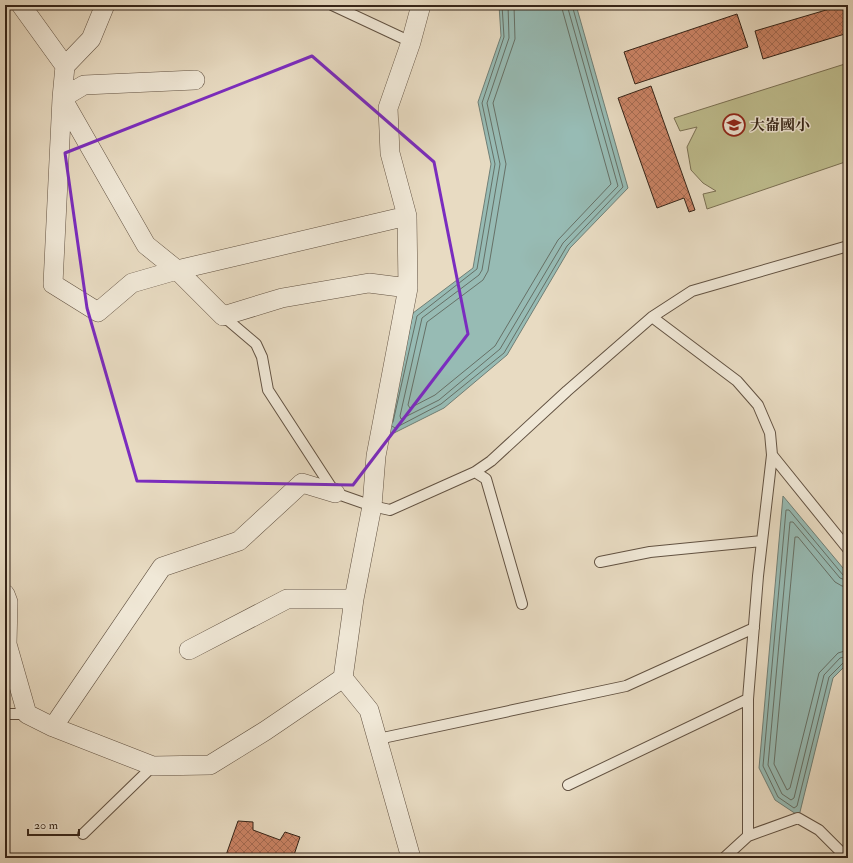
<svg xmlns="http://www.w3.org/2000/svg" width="853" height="863" font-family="'IM FELL Double Pica','Noto Serif TC',serif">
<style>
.park{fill:#bebd8e;stroke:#7a7053}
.water{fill:#97bbb4;stroke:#707f76}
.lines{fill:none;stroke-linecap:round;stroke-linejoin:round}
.shore{stroke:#667066;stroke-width:1}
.building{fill:url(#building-cross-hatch);stroke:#352418}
.service-casing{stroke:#625242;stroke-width:12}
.minor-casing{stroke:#625242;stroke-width:20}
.service{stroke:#f0e8d7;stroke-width:10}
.minor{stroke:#f0e8d7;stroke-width:19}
.marked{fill:none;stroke:#7b2cbf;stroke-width:3;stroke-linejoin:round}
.labels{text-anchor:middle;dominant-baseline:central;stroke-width:3;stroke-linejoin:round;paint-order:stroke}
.poi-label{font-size:15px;font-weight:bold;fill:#352418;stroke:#f0e8d7;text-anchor:start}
</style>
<defs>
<pattern id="building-cross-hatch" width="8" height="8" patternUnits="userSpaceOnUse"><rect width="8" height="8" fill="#cb8466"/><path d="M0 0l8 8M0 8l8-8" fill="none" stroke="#a66c53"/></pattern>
</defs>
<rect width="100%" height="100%" fill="#e8dbc2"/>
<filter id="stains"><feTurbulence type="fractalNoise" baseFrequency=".005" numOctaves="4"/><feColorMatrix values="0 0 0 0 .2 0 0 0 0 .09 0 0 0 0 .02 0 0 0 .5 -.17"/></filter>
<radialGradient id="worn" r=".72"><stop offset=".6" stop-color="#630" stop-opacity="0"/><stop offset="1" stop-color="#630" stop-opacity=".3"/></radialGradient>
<path class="park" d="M848,63V161L707,209L703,194L716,191L703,183L691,170L687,147L697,127L680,131L674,118Z"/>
<path class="water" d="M499,5H576L628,188L570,248L507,355L444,408L386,437L413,313L473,268L491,164L478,102L501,36Z
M783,496L848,574V663L833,678L799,816L775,800L759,768Z"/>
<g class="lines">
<path class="shore" d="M508,5L509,38L487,103L500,164L482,270L479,275L422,318L400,416L401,419L439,400L500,349L563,243L618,186L567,5
M514,5L515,39L493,103L506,164L488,271L483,280L427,322L408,405L410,408L435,395L495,346L558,240L611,184L561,5
M393,422L417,316L477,269L495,164L482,103L504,37L502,5
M392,426L395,428L441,404L504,353L567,246L623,187L572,5
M848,576L843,575L789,510H786L763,766L778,797L794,808L797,806L829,677L844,662L848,661
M848,581L840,578L793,522H790L768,765L782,794L791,800L794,798L824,675L840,658L848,656
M848,587L842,586L835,582L798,537H795L774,764L787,790L790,788L819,673L838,653L848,650"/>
</g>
<path class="building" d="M843,5H844L848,17V33L763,59L755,31Z
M737,14L748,47L635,84L624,52Z
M651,86L695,210L689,212L684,198L657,208L618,98Z
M238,821L253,822V830L280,840L285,832L300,837L294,855L302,858H225Z"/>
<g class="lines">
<g class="service-casing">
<path id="service" d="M332,5L411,42
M223,316L256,344L262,357L268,390L335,493L372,506L390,510L475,472L491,461L567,391L652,317L692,291L848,246
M652,317L737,381L758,405L770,433L772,455L848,549
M475,472L486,479L522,604
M600,562L650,552L762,541
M5,714H27
M378,739L626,686L754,628
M568,785L748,699
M83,834L153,766
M748,836L798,818L819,830L847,858
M724,858L748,836V699L758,576L772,455"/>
</g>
<g class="minor-casing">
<path id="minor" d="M21,5L65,66L62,98L146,245L177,270L223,316L282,298L369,283L408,288
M65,66L91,39L105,5
M195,80L84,85L62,98L53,284L98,312L132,283L177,270L407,216
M5,594L8,602L7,644L27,714L53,727L153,766L210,765L265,731L343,678
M189,650L287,599H354
M53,727L162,567L239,541L302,483L335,493
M411,858L369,710L343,678L354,599L372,506L376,456L408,288L407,216L390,153L388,108L411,42L421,5"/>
</g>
<use href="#service" class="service"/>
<use href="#minor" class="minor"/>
</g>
<path class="marked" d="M312,56L434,162L468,334L353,485L137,481L87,308L65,153Z"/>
<defs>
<g id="school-ring" transform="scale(1.15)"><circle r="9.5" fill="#f0e8d7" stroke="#8f2418" stroke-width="1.5"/><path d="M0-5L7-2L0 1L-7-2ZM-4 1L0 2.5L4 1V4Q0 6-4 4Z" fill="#8f2418"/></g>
</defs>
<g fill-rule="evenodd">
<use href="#school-ring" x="734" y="125"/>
</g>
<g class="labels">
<g class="poi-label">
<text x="750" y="125">大崙國小</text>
</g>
</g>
<rect width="853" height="863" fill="none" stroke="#e8dbc2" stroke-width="20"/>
<rect x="6" y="6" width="841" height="851" fill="none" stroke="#352418" stroke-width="2"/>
<rect x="10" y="10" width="833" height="843" fill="none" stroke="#352418"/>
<path d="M28 829v6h51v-6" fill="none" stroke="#352418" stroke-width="2"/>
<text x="34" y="829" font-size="12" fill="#352418" stroke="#f0e8d7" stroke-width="3" paint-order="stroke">20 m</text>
<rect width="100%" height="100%" filter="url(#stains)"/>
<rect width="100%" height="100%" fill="url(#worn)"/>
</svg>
